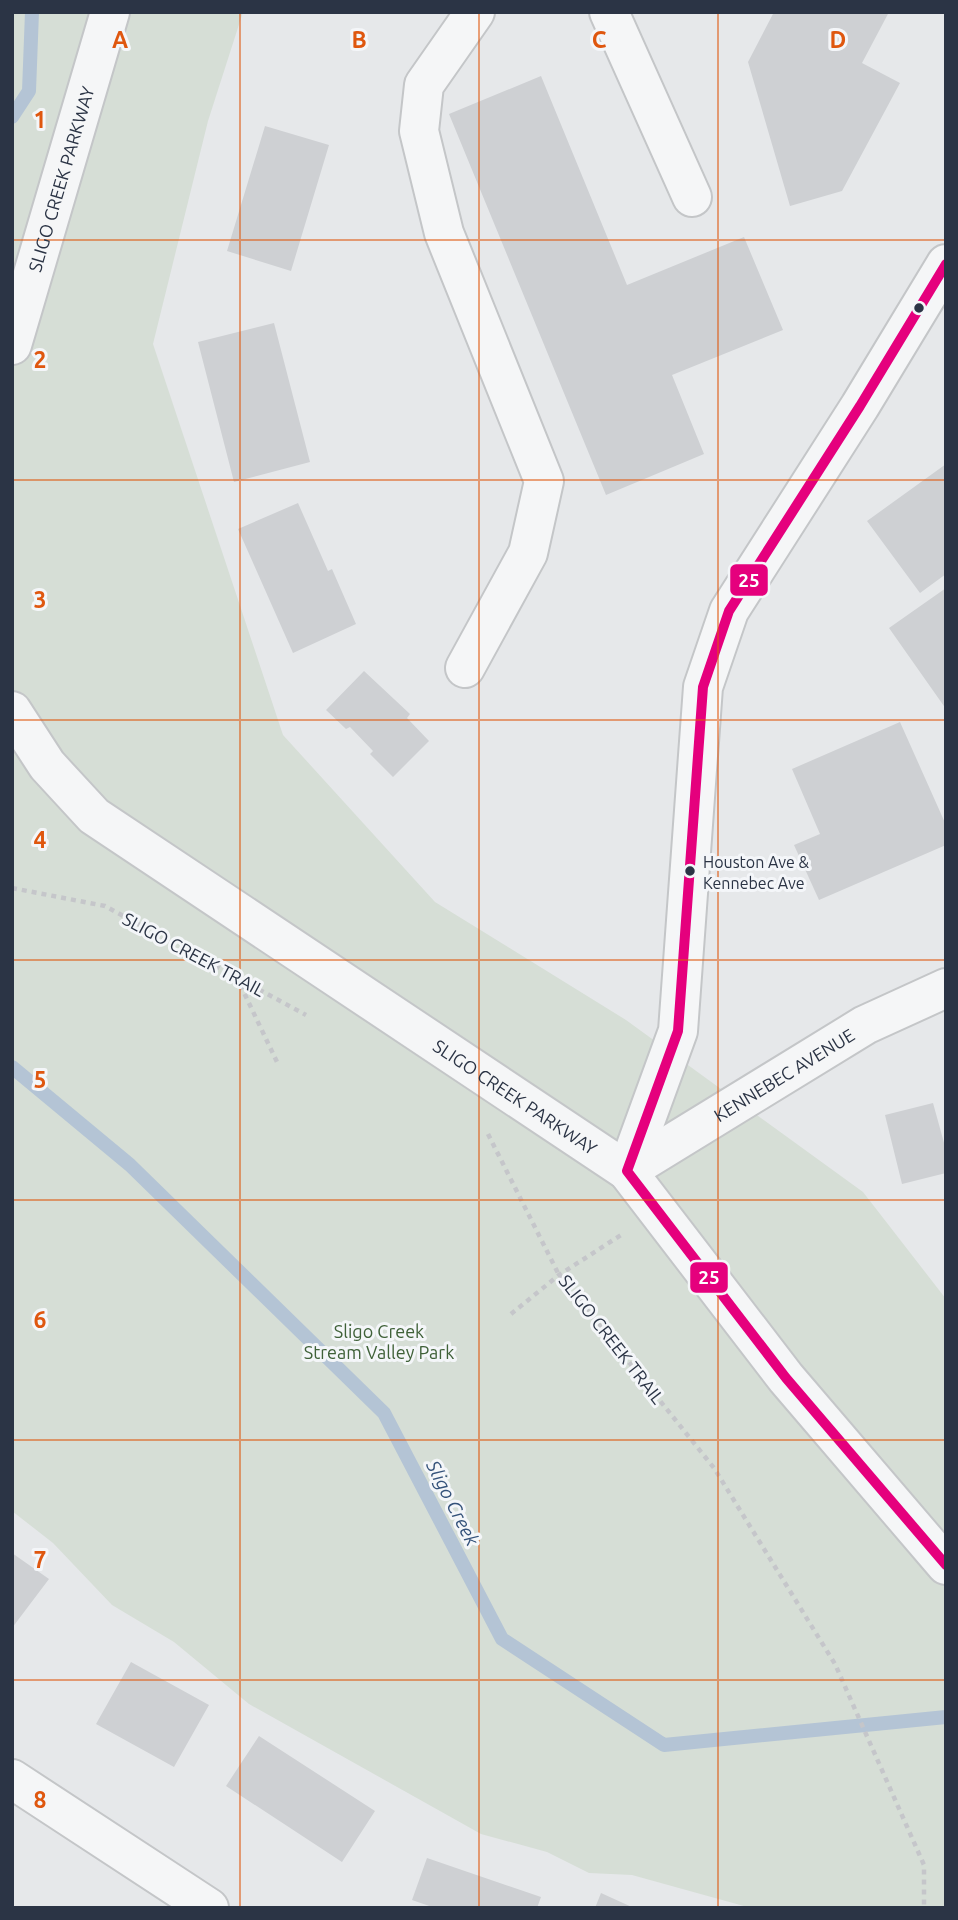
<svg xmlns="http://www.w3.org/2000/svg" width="958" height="1920" font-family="Ubuntu,sans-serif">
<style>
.green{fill:#d6ded6}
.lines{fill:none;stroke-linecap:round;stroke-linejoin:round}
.stream{stroke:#b4c4d5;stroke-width:14}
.building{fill:#ced0d3}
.minor-casing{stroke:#c4c6c8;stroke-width:42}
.path{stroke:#c5c6ca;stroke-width:4.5;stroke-dasharray:5 5;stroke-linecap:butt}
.minor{stroke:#f5f6f7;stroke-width:38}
.bus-1-casing{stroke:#f4f6f9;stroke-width:16}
.bus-1{stroke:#e5007d;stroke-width:10}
.grid{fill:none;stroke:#df570f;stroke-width:2;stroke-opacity:0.55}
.bus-dot{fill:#2b3445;stroke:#f4f6f9;stroke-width:2.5}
.labels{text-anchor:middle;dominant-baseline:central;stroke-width:6;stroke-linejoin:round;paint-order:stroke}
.bus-label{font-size:16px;fill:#2b3445;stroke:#f4f6f9;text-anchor:start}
.street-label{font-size:18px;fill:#2b3445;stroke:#f4f6f9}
.park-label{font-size:18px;fill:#3f6138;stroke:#f4f6f9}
.water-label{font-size:19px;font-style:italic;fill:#34527a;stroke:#f4f6f9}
.grid-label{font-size:23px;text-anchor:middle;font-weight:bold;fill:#df570f;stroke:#f4f6f9;stroke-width:6;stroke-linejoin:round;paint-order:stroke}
.line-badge{stroke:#f4f6f9;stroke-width:2.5}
.badge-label{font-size:19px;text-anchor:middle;font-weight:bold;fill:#fff}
</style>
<rect width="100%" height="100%" fill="#e6e8ea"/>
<path class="green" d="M12,12H243L208,121L153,344L283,735L435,902L626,1020L863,1192L946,1299V1908H751L632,1875L589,1873L547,1852L481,1834L249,1704L174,1642L112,1605L53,1543L12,1511Z"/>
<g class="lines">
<path class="stream" d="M12,117L29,91L32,12
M12,1067L130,1165L384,1413L502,1639L664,1745L946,1717"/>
</g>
<path class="building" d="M774,12H889L862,63L900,83L842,191L790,206L748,62Z
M541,76L627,285L744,237L783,330L672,375L704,454L606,495L449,114Z
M265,126L329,145L291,271L227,251Z
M274,323L310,462L234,482L198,342Z
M946,464V574L920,593L867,521Z
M298,503L328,571L332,569L356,624L293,653L238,529Z
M946,588V709L889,628Z
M364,671L410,714L407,718L429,741L393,777L370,754L373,751L350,727L346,729L326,710Z
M900,722L946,825V845L819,900L794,845L820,834L792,769Z
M933,1103L946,1150V1173L902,1184L885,1115Z
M12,1553L49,1579L12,1628Z
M131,1662L209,1705L174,1767L96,1724Z
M259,1736L375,1811L342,1862L226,1786Z
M427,1858L541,1897L537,1908H435L412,1900Z
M601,1893L634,1908H595Z"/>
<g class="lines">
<g class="minor-casing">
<g id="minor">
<path d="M609,12L692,197"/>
<path id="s1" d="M12,345L110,12"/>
<path d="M465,668L528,553L544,481L444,233L419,131L424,85L475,12"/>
<path id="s2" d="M12,711L47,765L94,816L627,1171L786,1378L946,1565"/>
<path d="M627,1171L678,1031L703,687L729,611L860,406L946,264"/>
<path id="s3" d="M627,1171L865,1025L946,988"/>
<path d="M12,1779L209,1908"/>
</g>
</g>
<path class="path" d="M12,888L105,906L306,1015
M236,976L278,1064
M488,1134L559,1275L714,1468L835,1664L924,1865V1908
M511,1314L559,1275L621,1235"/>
<use href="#minor" class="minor"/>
<g class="bus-1-casing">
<path id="bus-1" d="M946,264L860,406L729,611L703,687L678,1031L627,1171L786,1378L946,1565"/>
</g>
<use href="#bus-1" class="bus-1"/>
</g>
<path class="grid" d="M240,12V1908M479,12V1908M718,12V1908M12,240H946M12,480H946M12,720H946M12,960H946M12,1200H946M12,1440H946M12,1680H946"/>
<g class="bus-dot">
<circle cx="919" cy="308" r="6"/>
<circle cx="690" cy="871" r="6"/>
</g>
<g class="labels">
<g class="bus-label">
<text x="703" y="862">Houston Ave &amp;<tspan x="703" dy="21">Kennebec Ave</tspan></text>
</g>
<g class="street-label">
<text stroke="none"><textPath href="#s1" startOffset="173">SLIGO CREEK PARKWAY</textPath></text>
<text transform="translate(194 954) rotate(28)">SLIGO CREEK TRAIL</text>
<text stroke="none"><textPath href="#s3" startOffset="184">KENNEBEC AVENUE</textPath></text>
<text stroke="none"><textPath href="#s2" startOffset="640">SLIGO CREEK PARKWAY</textPath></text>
<text transform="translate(612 1339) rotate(52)">SLIGO CREEK TRAIL</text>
</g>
<g class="park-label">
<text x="379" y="1331">Sligo Creek<tspan x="379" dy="21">Stream Valley Park</tspan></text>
</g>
<g class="water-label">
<text transform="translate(453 1503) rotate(63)">Sligo Creek</text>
</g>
</g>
<g class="grid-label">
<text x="120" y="48">A</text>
<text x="359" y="48">B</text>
<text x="599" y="48">C</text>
<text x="838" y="48">D</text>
<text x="40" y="128">1</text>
<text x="40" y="368">2</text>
<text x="40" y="608">3</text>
<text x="40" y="848">4</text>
<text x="40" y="1088">5</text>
<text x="40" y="1328">6</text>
<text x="40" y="1568">7</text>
<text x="40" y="1808">8</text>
</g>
<g class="line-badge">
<rect x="729" y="563" width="40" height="34" rx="7" fill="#e5007d"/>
<rect x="689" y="1261" width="40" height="33" rx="7" fill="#e5007d"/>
</g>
<g class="badge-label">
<text x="749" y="587">25</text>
<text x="709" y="1284">25</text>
</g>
<rect width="958" height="1920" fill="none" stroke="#2b3445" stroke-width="28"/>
</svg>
